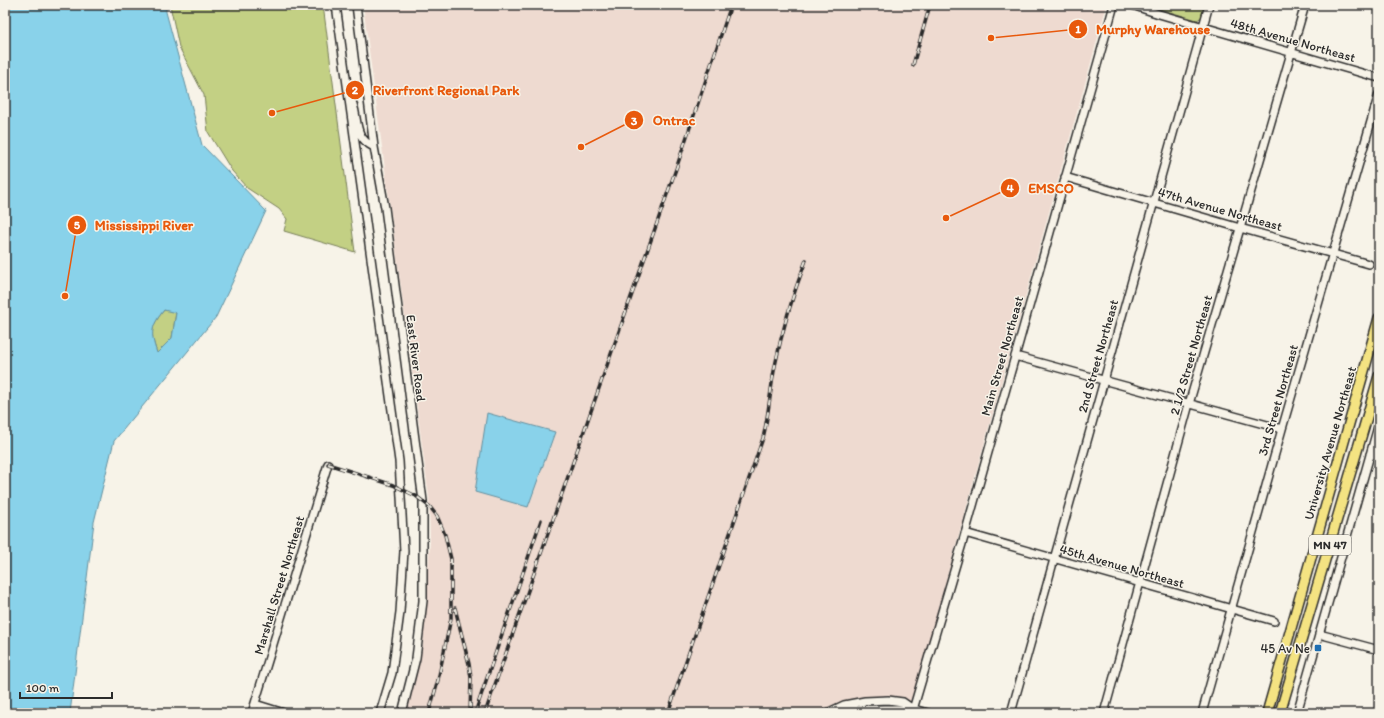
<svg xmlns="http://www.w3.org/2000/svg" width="1384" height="718" font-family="Itim,sans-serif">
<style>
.built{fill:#eedad0}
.green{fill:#c3d084;stroke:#777e58}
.water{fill:#89d2ea;stroke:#638f9e;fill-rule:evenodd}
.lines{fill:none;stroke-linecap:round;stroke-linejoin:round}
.minor-casing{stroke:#2b2b2b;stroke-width:10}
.major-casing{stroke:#2b2b2b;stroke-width:12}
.minor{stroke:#f7f3e8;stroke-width:7}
.major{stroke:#f4e382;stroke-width:9}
.rail-casing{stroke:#2b2b2b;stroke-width:3.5}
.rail{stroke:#f7f3e8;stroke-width:2;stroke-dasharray:6;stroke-linecap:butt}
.poi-dot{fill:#1f6fb2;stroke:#f7f3e8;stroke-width:1.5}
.labels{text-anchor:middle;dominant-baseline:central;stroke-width:3;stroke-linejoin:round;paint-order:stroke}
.shield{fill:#f7f3e8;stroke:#686764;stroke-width:1}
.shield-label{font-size:12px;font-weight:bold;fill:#2b2b2b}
.street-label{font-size:13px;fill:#2b2b2b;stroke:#f7f3e8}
.poi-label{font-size:13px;fill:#2b2b2b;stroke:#f7f3e8;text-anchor:end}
.leader{fill:none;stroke:#e8590c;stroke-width:1.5}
.callout-dot{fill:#e8590c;stroke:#f7f3e8;stroke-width:1.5}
.mark-label{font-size:12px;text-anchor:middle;font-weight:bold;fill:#fff}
.callout-label{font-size:14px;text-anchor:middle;font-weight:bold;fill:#e8590c;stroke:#f7f3e8;stroke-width:3;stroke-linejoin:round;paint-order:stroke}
</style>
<rect width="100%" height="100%" fill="#f7f3e8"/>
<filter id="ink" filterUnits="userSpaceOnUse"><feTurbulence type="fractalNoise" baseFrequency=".025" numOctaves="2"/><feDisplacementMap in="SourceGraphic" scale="8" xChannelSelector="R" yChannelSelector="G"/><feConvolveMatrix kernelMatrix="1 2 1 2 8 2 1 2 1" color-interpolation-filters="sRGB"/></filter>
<g filter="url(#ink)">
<path class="built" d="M363,5H1107L909,713H406L416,675L423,644L430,541L429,497Z"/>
<path class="green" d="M170,5H323L355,252L284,231L287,219L279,209L247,188L232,171L208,132L204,95L179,47Z
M1146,5H1205L1202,17L1197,20Z
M164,310L176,312L172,338L157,353C150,332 150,328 164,310Z"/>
<path class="water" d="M5,5H166V12L202,145L266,211L216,317L114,441L94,522L70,713H5ZM164,310L176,313L172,338L157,353C150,333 151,326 164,310Z
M487,413L555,432L528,507L475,492Z"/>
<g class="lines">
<g class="minor-casing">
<path id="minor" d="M336,5L399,461L404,551L400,612L392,673L380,713
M356,5L374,147L385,208L423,501V601L416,658L402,713
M1132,5L1159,14L1379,78
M349,95C361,114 350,136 374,147
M1065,177L1240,228L1369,264
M1015,356L1282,429
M1370,454L1379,456
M965,533L1274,621
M1319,634L1379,650
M255,704L284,713
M252,713L328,464
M827,713L844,705L865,701L888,700L903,702L913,709
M832,713L848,710L884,709H913L928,713
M912,713L967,527L1114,5
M1011,713L1209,5
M1104,713L1189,404L1305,5
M1202,713L1282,429L1379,94
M1297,713L1379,423"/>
</g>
<g class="major-casing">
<path id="major" d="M1267,713C1305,582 1341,450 1379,318
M1280,713L1379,376"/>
</g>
<use href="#minor" class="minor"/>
<use href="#major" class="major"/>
<g class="rail-casing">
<path id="rail" d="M913,65L930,5
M328,464L393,485L416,496L430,507L437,516L445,535L451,559V618L438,680L429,713
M455,608L469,664L471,678L470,713
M475,713L541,520
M485,713L677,166L731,5
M668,713L763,438C769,414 770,390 775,366C782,330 793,294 806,260"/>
</g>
<use href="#rail" class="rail"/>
</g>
</g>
<rect class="poi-dot" x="1314" y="644" width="8" height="8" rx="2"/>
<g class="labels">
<rect class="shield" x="1309" y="535" width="42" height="20" rx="3"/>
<g class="shield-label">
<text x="1330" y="545">MN 47</text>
</g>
<g class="street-label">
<text transform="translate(1293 40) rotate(16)">48th Avenue Northeast</text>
<text transform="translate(1220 209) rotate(16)">47th Avenue Northeast</text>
<text transform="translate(1191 355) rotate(-74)">2 1/2 Street Northeast</text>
<text transform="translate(1002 356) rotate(-74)">Main Street Northeast</text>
<text transform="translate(1098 356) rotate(-74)">2nd Street Northeast</text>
<text transform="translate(416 358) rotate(83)">East River Road</text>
<text transform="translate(1278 400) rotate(-74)">3rd Street Northeast</text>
<text transform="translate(1330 443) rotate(-74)">University Avenue Northeast</text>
<text transform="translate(1122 566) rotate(16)">45th Avenue Northeast</text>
<text transform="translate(279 585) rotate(-73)">Marshall Street Northeast</text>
</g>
<g class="poi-label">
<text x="1310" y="648">45 Av Ne</text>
</g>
</g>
<path class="leader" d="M991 38L1078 29M272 113L355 90M581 147L634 120M946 218L1010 188M65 296L77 225"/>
<g class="callout-dot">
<circle cx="991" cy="38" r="4"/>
<circle cx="272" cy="113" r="4"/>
<circle cx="581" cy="147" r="4"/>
<circle cx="946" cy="218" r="4"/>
<circle cx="65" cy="296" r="4"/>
<circle cx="1078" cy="29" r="10"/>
<circle cx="355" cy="90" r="10"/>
<circle cx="634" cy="120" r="10"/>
<circle cx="1010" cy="188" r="10"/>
<circle cx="77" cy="225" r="10"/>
</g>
<g class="mark-label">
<text x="1078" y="33">1</text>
<text x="355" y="94">2</text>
<text x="634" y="125">3</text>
<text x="1010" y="192">4</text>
<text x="77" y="229">5</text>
</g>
<g class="callout-label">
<text x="1153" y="34">Murphy Warehouse</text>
<text x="446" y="95">Riverfront Regional Park</text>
<text x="674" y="125">Ontrac</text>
<text x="1051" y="193">EMSCO</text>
<text x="144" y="230">Mississippi River</text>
</g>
<rect width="1384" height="718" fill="none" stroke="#f7f3e8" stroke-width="20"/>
<rect x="10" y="10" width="1364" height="698" fill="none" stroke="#2b2b2b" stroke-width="1.5" filter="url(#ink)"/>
<path d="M20 692v6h92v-6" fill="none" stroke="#2b2b2b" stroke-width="2"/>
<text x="26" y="692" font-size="12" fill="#2b2b2b" stroke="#f7f3e8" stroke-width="3" paint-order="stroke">100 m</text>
</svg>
